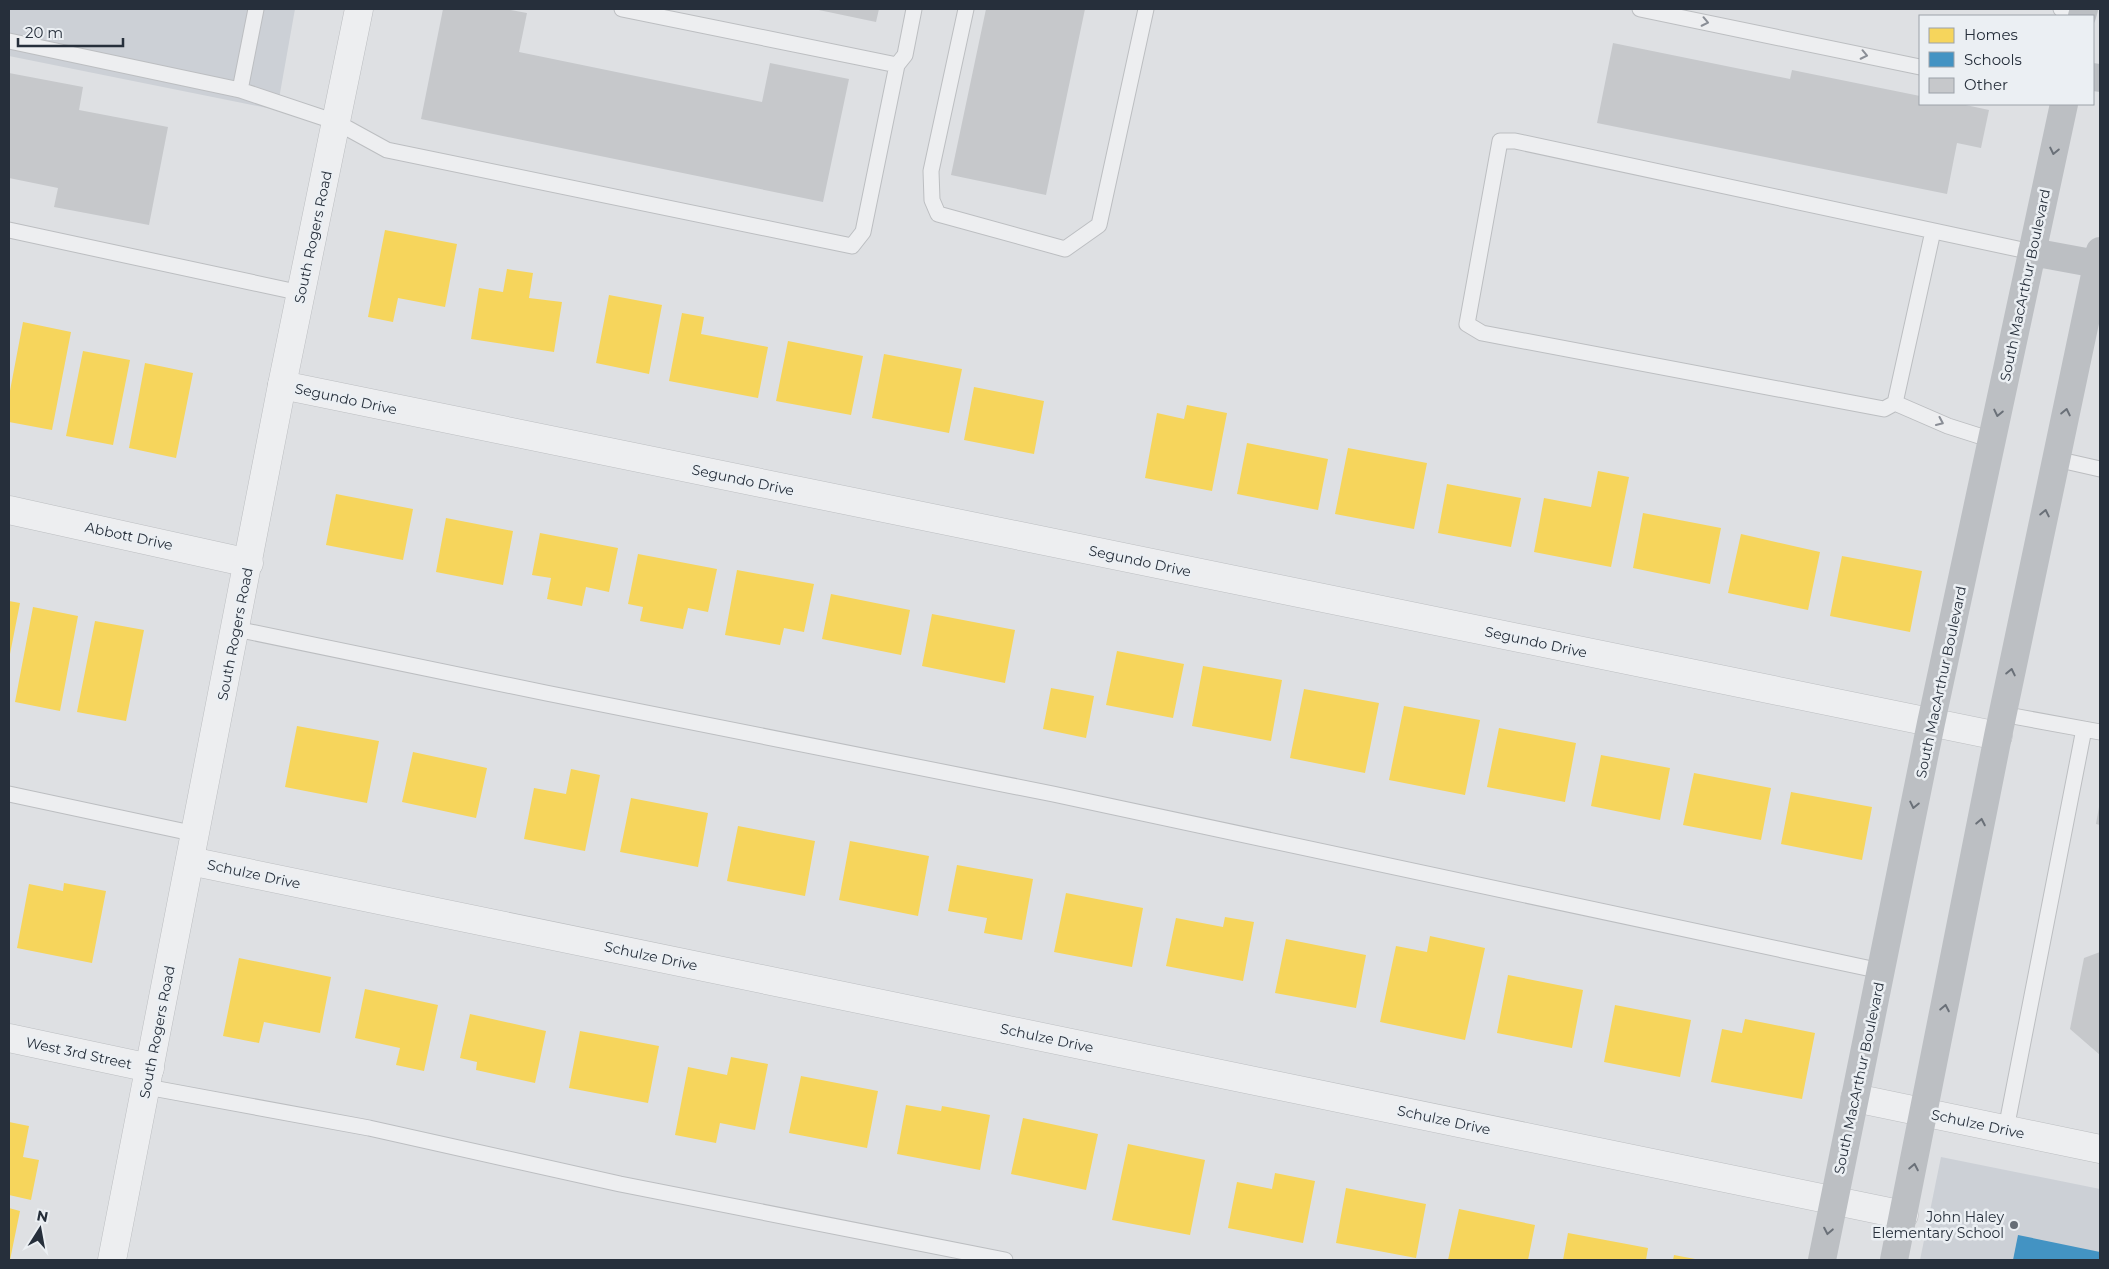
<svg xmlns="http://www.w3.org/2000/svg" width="2109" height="1269" font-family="Montserrat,sans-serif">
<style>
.built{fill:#ccd0d6}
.homes{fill:#f6d55c}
.schools{fill:#4393c3}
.building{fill:#c6c8cb}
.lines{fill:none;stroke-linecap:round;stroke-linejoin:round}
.service-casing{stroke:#bcbec1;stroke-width:17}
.minor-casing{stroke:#bcbec1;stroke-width:29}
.tertiary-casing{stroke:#bcbec1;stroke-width:29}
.service{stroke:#edeef0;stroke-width:15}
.minor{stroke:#edeef0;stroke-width:28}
.tertiary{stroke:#edeef0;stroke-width:28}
.secondary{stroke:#bcbfc3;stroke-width:28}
.oneway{stroke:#8a8e96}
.oneway2{stroke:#6a7078}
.poi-dot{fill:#666d76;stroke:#ebeff3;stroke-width:2}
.labels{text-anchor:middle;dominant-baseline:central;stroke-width:5;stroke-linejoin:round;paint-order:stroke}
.street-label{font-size:14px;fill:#262f3b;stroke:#ebeff3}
.poi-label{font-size:14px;fill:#262f3b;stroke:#ebeff3;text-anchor:end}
</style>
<rect width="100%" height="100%" fill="#dee0e3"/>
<path class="built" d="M9,9H295L277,110L9,56Z
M1941,1157L2100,1189V1260H1920Z"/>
<path class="homes" d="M385,230L457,244L445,307L398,298L393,322L368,317Z
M507,269L533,273L529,298L562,302L554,352L471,339L479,288L503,292Z
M609,295L662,305L649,374L596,363Z
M682,313L704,317L701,334L768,347L758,398L669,381Z
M23,322L71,332L52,430L9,422V396Z
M788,341L863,356L851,415L776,401Z
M83,351L130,360L113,445L66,436Z
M884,354L962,369L949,433L872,418Z
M145,363L193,373L176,458L129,448Z
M974,387L1044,401L1034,454L964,440Z
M1187,405L1227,413L1212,491L1145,478L1157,413L1184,419Z
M1247,443L1328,459L1318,510L1237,494Z
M1348,448L1427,463L1414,529L1335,514Z
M1598,471L1629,477L1611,567L1534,552L1544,498L1591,507Z
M1447,484L1521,498L1511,547L1438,533Z
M336,494L413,509L403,560L326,545Z
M1643,513L1721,528L1710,584L1633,568Z
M446,518L513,531L503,585L436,572Z
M540,533L618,548L609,592L586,587L582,606L547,599L551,578L532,575Z
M1741,534L1820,552L1808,610L1728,593Z
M638,554L717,569L708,612L688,608L683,629L640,621L643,607L628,604Z
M1842,556L1922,571L1910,632L1830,616Z
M737,570L814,584L804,632L784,628L780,645L725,635Z
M831,594L910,610L901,655L822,639Z
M9,601L20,603L10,654H9Z
M33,607L78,616L60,711L15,702Z
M932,614L1015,630L1005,683L922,666Z
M95,621L144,630L126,721L77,712Z
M1117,651L1184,664L1173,718L1106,705Z
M1203,666L1282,680L1271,741L1192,726Z
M1051,688L1094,696L1086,738L1043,729Z
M1304,689L1379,703L1365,773L1290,758Z
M1404,706L1480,720L1465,795L1389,780Z
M297,726L379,741L367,803L285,787Z
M1499,728L1576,743L1565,802L1487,787Z
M413,752L487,768L476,818L402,802Z
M1601,755L1670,768L1660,820L1591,806Z
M571,769L600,775L585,851L524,839L534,788L566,794Z
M1694,773L1771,788L1761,840L1683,825Z
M1791,792L1872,807L1862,860L1781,844Z
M631,798L708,813L698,867L620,852Z
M738,826L815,841L805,896L727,881Z
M850,841L929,856L918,916L839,900Z
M957,865L1033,879L1022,940L984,933L987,918L948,911Z
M64,883L106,891L92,963L17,948L29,884L63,891Z
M1066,893L1143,908L1132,967L1054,952Z
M1225,917L1254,922L1243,981L1166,966L1176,918L1223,927Z
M1430,936L1485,948L1465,1040L1380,1022L1396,946L1427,952Z
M1286,939L1366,955L1356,1008L1275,993Z
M239,958L331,977L320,1033L264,1022L259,1043L223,1036Z
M1508,975L1583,990L1572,1048L1497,1033Z
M365,989L438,1005L424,1071L396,1065L400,1048L355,1038Z
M1615,1005L1691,1020L1680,1077L1604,1062Z
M470,1014L546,1031L535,1083L476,1070L477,1062L460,1058Z
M1745,1019L1815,1033L1802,1099L1711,1082L1722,1029L1742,1033Z
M580,1031L659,1046L648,1103L569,1088Z
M731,1057L768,1064L755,1130L720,1123L716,1143L675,1135L688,1067L727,1075Z
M801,1076L878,1091L867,1148L789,1133Z
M906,1105L941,1111L942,1106L990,1115L980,1170L897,1154Z
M1023,1118L1098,1134L1086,1190L1011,1174Z
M9,1122L29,1126L23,1157L39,1160L31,1200L9,1195Z
M1128,1144L1205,1160L1190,1235L1112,1220Z
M1275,1173L1315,1181L1303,1243L1228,1228L1237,1182L1272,1189Z
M1346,1188L1426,1204L1416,1258L1336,1243Z
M9,1208L20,1211L10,1260H9Z
M1459,1209L1535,1225L1528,1260H1448Z
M1568,1233L1648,1248L1646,1260H1563Z
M1674,1255L1695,1259V1260H1673Z"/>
<path class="schools" d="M2018,1235L2100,1252V1260H2013Z"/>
<path class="building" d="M443,9H506L527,13L519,52L762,102L770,63L849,79L823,202L421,119Z
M814,9H879L876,22Z
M986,9H1085L1046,195L951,175Z
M1613,43L1790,79L1792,70L1920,96V104H1961L1989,110L1981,148L1957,143L1947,194L1597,123Z
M9,73L83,87L79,110L168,127L149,225L54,207L58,188L9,178Z
M2099,807H2100V825L2096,824Z
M2100,952V1055L2070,1029L2084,958Z"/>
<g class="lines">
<g class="service-casing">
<path id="service" d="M622,9L897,65L905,55L914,9
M966,9L931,171L932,200L938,214L1065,249L1099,225L1146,9
M1640,9L1920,67
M2061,9L2083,14
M9,41L240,90L336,122L387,150L852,246L863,232L897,65
M240,90L256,9
M9,230L301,293
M1933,231L1895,403L1884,409L1482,333L1467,324L1500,141H1515L2032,252
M1895,403L1948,426L1992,440
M2056,459L2100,469
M236,629L546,693L1053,794L1881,971
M2002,714L2100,732
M9,794L196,834
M147,1087L369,1128L620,1184L1005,1260
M2006,1129L2084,729"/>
</g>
<g class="minor-casing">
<path id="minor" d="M282,385L1998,736
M9,510L249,563
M190,861L1904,1215
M9,1038L150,1068"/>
</g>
<g class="tertiary-casing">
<path id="tertiary" d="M1855,1098L2100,1149
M112,1260L282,385L359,9"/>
</g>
<use href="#service" class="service"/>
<use href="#minor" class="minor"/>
<use href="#tertiary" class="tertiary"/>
<path class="secondary" d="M2082,16L2084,9
M2093,77L2100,78
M2032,252L2097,264
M1822,1260L1931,723L2064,104
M1894,1260L1998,736L2100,251"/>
</g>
<defs><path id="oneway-chevron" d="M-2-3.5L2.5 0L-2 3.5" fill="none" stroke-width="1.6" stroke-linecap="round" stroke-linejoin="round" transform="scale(1.25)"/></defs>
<g class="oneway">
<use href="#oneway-chevron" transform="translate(1705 22) rotate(12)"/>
<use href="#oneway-chevron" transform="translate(1864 55) rotate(12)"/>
<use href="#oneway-chevron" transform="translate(1940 422) rotate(24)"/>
</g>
<g class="oneway2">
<use href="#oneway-chevron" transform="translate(2054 151) rotate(102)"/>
<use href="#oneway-chevron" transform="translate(2066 412) rotate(-78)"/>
<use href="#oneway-chevron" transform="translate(1998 413) rotate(102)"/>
<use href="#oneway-chevron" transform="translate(2045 513) rotate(-78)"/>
<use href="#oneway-chevron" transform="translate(2011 672) rotate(-78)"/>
<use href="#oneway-chevron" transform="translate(1914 805) rotate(102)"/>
<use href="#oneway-chevron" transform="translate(1981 822) rotate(-79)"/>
<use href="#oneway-chevron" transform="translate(1945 1008) rotate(-79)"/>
<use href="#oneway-chevron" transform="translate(1914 1167) rotate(-79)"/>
<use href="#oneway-chevron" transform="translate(1828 1231) rotate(101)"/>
</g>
<circle class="poi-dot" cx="2014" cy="1225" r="5"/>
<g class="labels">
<g class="street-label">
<text transform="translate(313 237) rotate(-78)">South Rogers Road</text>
<text transform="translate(2025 285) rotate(-78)">South MacArthur Boulevard</text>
<text transform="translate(346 399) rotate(12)">Segundo Drive</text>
<text transform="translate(743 480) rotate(12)">Segundo Drive</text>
<text transform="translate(129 536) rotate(12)">Abbott Drive</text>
<text transform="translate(1140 561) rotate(12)">Segundo Drive</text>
<text transform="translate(235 634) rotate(-79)">South Rogers Road</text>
<text transform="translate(1536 642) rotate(12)">Segundo Drive</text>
<text transform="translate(1941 682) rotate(-78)">South MacArthur Boulevard</text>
<text transform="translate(254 874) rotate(12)">Schulze Drive</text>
<text transform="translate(651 956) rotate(12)">Schulze Drive</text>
<text transform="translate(157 1032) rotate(-79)">South Rogers Road</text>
<text transform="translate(1047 1038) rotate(12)">Schulze Drive</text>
<text transform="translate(79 1053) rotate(12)">West 3rd Street</text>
<text transform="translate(1859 1078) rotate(-78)">South MacArthur Boulevard</text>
<text transform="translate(1444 1120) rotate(12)">Schulze Drive</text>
<text transform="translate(1978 1124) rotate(12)">Schulze Drive</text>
</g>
<g class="poi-label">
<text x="2004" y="1217">John Haley<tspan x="2004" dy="16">Elementary School</tspan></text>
</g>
</g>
<rect width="2109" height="1269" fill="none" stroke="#262f3b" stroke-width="20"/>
<rect x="1919" y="15" width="175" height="90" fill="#ebeff3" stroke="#9ca2a9"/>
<rect x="1929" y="28" width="25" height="15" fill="#f6d55c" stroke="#9ca2a9"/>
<text x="1964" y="40" font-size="15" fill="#262f3b">Homes</text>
<rect x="1929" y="52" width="25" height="15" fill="#4393c3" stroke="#9ca2a9"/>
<text x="1964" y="65" font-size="15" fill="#262f3b">Schools</text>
<rect x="1929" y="78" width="25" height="15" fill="#c6c8cb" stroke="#9ca2a9"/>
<text x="1964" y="90" font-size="15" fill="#262f3b">Other</text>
<g transform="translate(40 1229) rotate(11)" stroke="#ebeff3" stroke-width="4" paint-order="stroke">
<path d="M0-4L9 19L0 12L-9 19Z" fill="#262f3b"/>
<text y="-8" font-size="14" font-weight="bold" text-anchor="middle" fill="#262f3b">N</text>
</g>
<path d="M18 38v8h105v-8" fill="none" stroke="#262f3b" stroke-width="2.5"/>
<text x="25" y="38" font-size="15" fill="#262f3b" stroke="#ebeff3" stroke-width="4" paint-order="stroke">20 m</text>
</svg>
